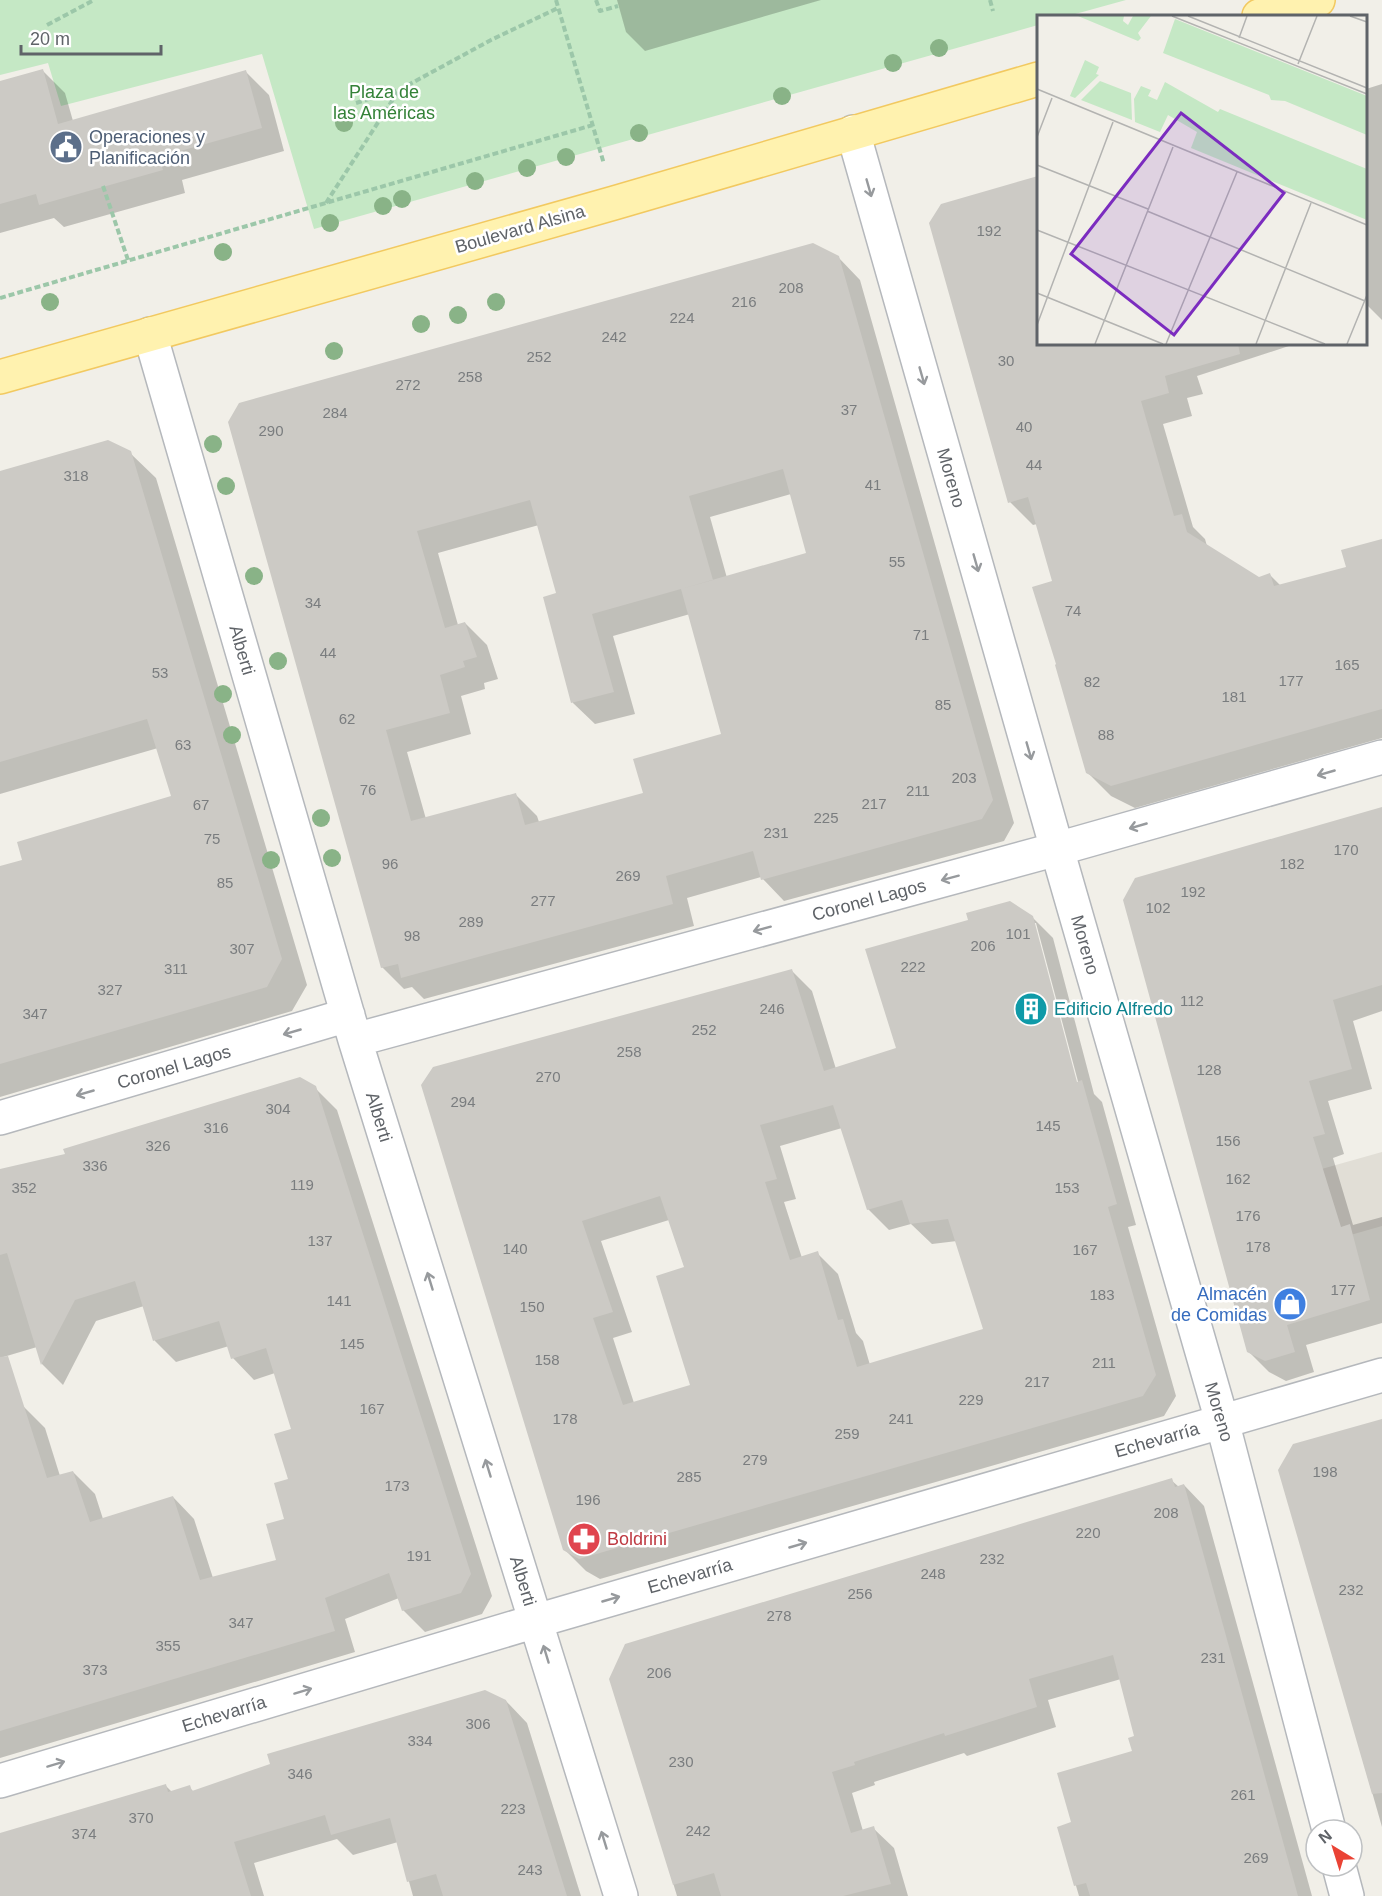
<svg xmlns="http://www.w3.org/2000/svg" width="1382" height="1896" font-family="Arial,sans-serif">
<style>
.education{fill:#e1ded6}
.green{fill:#c5e8c5}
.shadow{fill:#0003;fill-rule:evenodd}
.building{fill:#cccac5;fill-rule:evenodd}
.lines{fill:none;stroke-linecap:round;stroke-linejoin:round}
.minor-casing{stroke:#b5b8bc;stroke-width:36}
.major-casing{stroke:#f2c960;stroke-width:36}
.path{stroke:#9cc7a9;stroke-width:4;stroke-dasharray:6 3;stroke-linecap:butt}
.minor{stroke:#fff;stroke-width:33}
.major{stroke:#fff2af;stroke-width:33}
.tree{fill:#89b387}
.oneway{stroke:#979a9d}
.labels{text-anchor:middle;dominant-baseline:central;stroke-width:5;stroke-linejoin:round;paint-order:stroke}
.number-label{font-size:15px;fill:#7a7d7f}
.park-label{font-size:18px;fill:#348238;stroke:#fff}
.service-label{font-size:18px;fill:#4e5e75;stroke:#fff;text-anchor:start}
.street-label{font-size:18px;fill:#5f6368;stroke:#fff}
.culture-label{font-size:18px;fill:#0d838f;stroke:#fff;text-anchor:start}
.shop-label{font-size:18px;fill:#366cbe;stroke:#fff;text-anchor:end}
.health-label{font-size:18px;fill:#be3a42;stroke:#fff;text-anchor:start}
.inset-road{fill:none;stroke:#b3b3b1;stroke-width:1.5}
.view{fill:#7b2cbf;fill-opacity:0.15;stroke:#7b2cbf;stroke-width:3}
.inset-edge{fill:none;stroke:#5f6368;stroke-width:3}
</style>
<rect width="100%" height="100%" fill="#f1efe8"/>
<path class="education" d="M1382,1152V1226L1232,1269L1212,1200Z"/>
<path class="green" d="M0,0H1126L1068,16H1038V25L314,229L262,54L61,106L48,63L0,75Z"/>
<path class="shadow" d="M617,0H821L645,51L626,32Z
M42,70L65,93L73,121L246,72L269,95L284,151L182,180L185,193L64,227L54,218L0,233V82Z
M1382,84V320L1366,304V89Z
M1038,178V344H1295L1197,376L1203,394L1187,398L1192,416L1163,424L1193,527L1205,539L1207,546L1259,579L1270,575L1281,586L1348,568L1382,540V738L1135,808L1111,796L1087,772L1053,582L1037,524L1033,525L1010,502L942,206Z
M838,257L860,280L1014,823L1004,841L784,901L761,877L687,898L694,926L424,999L412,987L404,989L382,967L230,422ZM791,494L808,555L727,578L710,517ZM539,525L558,594L545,598L573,703L595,724L635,714L613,636L690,614L722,735L644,794L539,822L537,816L516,795L426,819L407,752L471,734L461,696L485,689L484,683L498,679L487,645L465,623L458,625L438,553Z
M130,453L156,478L307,985L292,1011L0,1097V868L24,861L173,797L158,748L0,794V472Z
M1382,810V1011L1353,1021L1372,1089L1328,1101L1344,1154L1333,1158L1353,1225L1382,1217V1323L1306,1345L1314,1372L1286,1381L1269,1372L1248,1351L1125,900Z
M1032,917L1053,938L1094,1094L1102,1102L1136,1225L1128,1227L1176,1396L1164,1416L600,1579L586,1571L565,1550L423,1085L792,971L812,991L836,1069L898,1049ZM1033,923H1036L1080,1089H1077ZM842,1128L868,1209L889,1230L911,1224L932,1244L957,1241L985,1330L870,1365L863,1341L856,1333L838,1274L817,1253L802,1258L784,1202L796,1199L780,1146ZM669,1220L685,1268L691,1386L634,1403L613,1338L632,1332L601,1241Z
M315,1088L337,1110L492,1596L482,1614L425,1632L403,1610L399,1598L345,1619L355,1652L0,1758V1413L23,1406L45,1428L60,1476L73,1472L95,1494L103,1519L173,1497L194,1519L213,1578L278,1561L286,1520L293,1430L275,1373L254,1380L233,1358L229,1346L176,1362L155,1341L144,1306L96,1321L63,1385L42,1364L37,1347L0,1358V1171L67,1155Z
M1382,1420V1827L1280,1470Z
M1171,1480L1179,1487L1184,1485L1204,1506L1312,1896H1079L1059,1828L1073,1823L1134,1752L1136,1737L1121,1679L1048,1700L1056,1727L967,1756L964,1753L874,1782L875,1785L852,1793L863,1831L873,1828L894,1848L908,1896H677L611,1679Z
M506,1701L527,1723L581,1896H413L398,1842L353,1855L337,1839L254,1863L264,1896H0V1834L166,1786L172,1792L189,1787L194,1792Z"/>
<path class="building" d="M43,69L58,124L246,70L262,128L159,157L163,170L39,205L36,194L0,204V81Z
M1038,176V344H1238L1240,354L1165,376L1169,393L1141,401L1174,516L1182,514L1187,532L1259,577L1270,573L1274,586L1346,567L1341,550L1382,539V709L1111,786L1086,773L1055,665L1056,664L1032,587L1052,581L1028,497L1008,503L929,223L941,204Z
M813,243L839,256L993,800L982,819L761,880L753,851L666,876L673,904L401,978L398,964L381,968L228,422L239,403ZM783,469L806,553L681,589L721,734L633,759L643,793L525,825L516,793L411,821L386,730L450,713L440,675L465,667L463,661L477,657L465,622L445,628L417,531L530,500L556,593L543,597L571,703L614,692L592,614L713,580L689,496Z
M108,440L131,451L282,959L267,987L0,1064V866L22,860L17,842L171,796L147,719L0,762V471Z
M1382,807V985L1333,1000L1352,1069L1309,1081L1325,1134L1313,1137L1341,1227L1350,1224L1370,1300L1287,1325L1295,1352L1265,1361L1247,1352L1123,900L1135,878Z
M1010,901L1033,916L1077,1082L1082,1080L1117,1204L1108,1207L1156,1375L1143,1396L579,1559L563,1550L421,1085L433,1067L792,969L824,1071L896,1048L865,949L968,920L966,913ZM833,1105L867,1210L902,1200L910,1224L948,1219L983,1329L857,1367L843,1319L838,1320L818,1251L790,1260L765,1182L777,1179L760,1125ZM660,1196L684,1267L656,1276L690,1385L623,1405L593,1318L613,1312L582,1221Z
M300,1077L316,1086L471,1574L461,1593L402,1611L389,1573L325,1598L335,1631L0,1731V1357L8,1356L47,1478L73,1471L90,1522L173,1496L200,1580L276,1560L266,1524L284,1519L274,1483L288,1479L274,1434L291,1429L266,1348L231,1359L219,1321L153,1341L135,1281L75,1300L41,1365L7,1253L0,1255V1169L65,1154L63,1149Z
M1382,1419V1793L1372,1794L1278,1470L1293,1444Z
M1172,1478L1175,1487L1184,1484L1298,1896H1090L1086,1883L1074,1886L1057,1827L1071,1822L1057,1773L1132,1751L1128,1738L1134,1736L1113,1655L1029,1679L1037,1707L945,1736L944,1733L854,1762L855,1765L832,1772L851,1833L874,1826L891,1884L843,1896H721L714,1873L673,1885L609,1679L625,1644Z
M485,1690L506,1700L567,1896H443L436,1874L407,1882L390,1818L331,1835L325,1815L234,1842L251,1896H0V1833L166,1784L168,1792L190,1785L192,1791L270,1764L267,1754Z"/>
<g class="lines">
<g class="minor-casing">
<path id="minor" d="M853,132L1057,849L1222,1421L1329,1830
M150,334L355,1040L621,1896
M355,1040L1057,849L1382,757
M0,1118L348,1015
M0,1781L536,1621L1382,1375
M1339,1866L1347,1896"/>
</g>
<g class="major-casing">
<path id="major" d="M1259,16L1318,0
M0,377L614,203L1038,79"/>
</g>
<path class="path" d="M556,0L604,164
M596,0L600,11L618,6
M990,0L993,11
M47,25L94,0
M356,103L398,90
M103,186L128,260
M326,203L399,90L491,40L558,8
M0,298L593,125"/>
<use href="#minor" class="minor"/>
<use href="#major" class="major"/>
</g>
<g class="tree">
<circle cx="939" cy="48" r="9"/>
<circle cx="893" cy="63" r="9"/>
<circle cx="782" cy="96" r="9"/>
<circle cx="344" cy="123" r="9"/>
<circle cx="639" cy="133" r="9"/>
<circle cx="566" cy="157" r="9"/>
<circle cx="527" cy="168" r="9"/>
<circle cx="475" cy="181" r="9"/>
<circle cx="402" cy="199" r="9"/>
<circle cx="383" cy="206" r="9"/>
<circle cx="330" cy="223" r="9"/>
<circle cx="223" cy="252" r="9"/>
<circle cx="50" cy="302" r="9"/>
<circle cx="496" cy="302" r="9"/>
<circle cx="458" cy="315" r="9"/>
<circle cx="421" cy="324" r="9"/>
<circle cx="334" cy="351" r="9"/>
<circle cx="213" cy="444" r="9"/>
<circle cx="226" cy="486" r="9"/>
<circle cx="254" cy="576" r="9"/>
<circle cx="278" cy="661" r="9"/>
<circle cx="223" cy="694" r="9"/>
<circle cx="232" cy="735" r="9"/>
<circle cx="321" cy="818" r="9"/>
<circle cx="332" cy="858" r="9"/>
<circle cx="271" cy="860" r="9"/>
</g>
<defs><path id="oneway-shaft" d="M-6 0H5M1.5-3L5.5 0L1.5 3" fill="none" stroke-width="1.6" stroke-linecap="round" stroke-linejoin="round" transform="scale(1.5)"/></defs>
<g class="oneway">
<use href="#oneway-shaft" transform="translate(869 188) rotate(74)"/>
<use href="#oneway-shaft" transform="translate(922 376) rotate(74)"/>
<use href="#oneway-shaft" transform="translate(976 563) rotate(74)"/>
<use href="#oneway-shaft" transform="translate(1029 751) rotate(74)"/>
<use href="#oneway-shaft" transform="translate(1326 773) rotate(164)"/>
<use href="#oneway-shaft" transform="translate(1138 826) rotate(164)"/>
<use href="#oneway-shaft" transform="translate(950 878) rotate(165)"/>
<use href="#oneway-shaft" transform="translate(762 929) rotate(165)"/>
<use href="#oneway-shaft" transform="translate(292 1032) rotate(164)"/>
<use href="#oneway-shaft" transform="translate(85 1093) rotate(164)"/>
<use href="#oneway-shaft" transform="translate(430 1281) rotate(-107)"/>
<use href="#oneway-shaft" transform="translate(488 1468) rotate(-107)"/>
<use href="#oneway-shaft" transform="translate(798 1545) rotate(-16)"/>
<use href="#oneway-shaft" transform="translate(611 1599) rotate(-16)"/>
<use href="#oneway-shaft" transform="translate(546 1654) rotate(-107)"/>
<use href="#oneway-shaft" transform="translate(303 1691) rotate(-17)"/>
<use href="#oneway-shaft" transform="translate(56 1764) rotate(-17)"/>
<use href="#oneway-shaft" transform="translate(604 1840) rotate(-107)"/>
</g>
<defs>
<g id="civic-disc" transform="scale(1.725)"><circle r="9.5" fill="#5c6f8a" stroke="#fff"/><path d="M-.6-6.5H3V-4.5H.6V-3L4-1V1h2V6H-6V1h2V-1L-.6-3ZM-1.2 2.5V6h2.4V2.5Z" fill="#fff"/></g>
<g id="building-disc" transform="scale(1.725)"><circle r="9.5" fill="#0f9aa8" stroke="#fff"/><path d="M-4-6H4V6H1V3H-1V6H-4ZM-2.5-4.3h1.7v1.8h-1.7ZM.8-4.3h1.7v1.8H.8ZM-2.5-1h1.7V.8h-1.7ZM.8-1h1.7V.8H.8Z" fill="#fff"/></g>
<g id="shop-disc" transform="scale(1.725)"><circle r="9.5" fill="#3f7fe0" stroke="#fff"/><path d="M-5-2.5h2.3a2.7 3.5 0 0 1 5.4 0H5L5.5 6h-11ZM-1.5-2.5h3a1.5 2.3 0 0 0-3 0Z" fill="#fff"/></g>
<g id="pharmacy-disc" transform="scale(1.725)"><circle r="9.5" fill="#e0444e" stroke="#fff"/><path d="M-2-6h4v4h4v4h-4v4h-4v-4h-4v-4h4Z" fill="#fff"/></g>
</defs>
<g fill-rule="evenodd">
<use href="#civic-disc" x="66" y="147"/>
<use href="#building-disc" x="1031" y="1009"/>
<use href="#shop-disc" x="1290" y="1304"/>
<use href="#pharmacy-disc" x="584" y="1539"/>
</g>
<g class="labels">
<g class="number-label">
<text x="989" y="230">192</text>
<text x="791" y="287">208</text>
<text x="744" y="301">216</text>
<text x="682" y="317">224</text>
<text x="614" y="336">242</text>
<text x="539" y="356">252</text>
<text x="1006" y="360">30</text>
<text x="470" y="376">258</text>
<text x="408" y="384">272</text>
<text x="849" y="409">37</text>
<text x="335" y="412">284</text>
<text x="1024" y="426">40</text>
<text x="271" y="430">290</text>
<text x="1034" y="464">44</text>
<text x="76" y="475">318</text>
<text x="873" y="484">41</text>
<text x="897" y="561">55</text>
<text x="313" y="602">34</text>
<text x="1073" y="610">74</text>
<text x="921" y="634">71</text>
<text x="328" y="652">44</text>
<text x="1347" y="664">165</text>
<text x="160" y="672">53</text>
<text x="1291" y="680">177</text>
<text x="1092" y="681">82</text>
<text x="1234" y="696">181</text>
<text x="943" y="704">85</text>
<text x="347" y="718">62</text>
<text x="1106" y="734">88</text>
<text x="183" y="744">63</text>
<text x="964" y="777">203</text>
<text x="368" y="789">76</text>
<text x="918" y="790">211</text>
<text x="874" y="803">217</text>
<text x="201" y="804">67</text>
<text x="826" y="817">225</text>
<text x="776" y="832">231</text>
<text x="212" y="838">75</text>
<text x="1346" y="849">170</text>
<text x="390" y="863">96</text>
<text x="1292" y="863">182</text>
<text x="628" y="875">269</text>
<text x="225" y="882">85</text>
<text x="1193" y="891">192</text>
<text x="543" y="900">277</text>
<text x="1158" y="907">102</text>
<text x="471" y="921">289</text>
<text x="1018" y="933">101</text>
<text x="412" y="935">98</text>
<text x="983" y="945">206</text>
<text x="242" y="948">307</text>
<text x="913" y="966">222</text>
<text x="176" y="968">311</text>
<text x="110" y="989">327</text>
<text x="1192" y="1000">112</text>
<text x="772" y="1008">246</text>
<text x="35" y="1013">347</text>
<text x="704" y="1029">252</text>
<text x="629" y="1051">258</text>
<text x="1209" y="1069">128</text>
<text x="548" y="1076">270</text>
<text x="463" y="1101">294</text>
<text x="278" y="1108">304</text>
<text x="1048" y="1125">145</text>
<text x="216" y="1127">316</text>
<text x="1228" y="1140">156</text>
<text x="158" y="1145">326</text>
<text x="95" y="1165">336</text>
<text x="1238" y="1178">162</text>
<text x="302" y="1184">119</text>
<text x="24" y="1187">352</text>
<text x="1067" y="1187">153</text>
<text x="1248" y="1215">176</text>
<text x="320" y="1240">137</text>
<text x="1258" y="1246">178</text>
<text x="515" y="1248">140</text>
<text x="1085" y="1249">167</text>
<text x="1343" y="1289">177</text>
<text x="1102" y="1294">183</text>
<text x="339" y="1300">141</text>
<text x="532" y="1306">150</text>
<text x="352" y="1343">145</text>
<text x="547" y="1359">158</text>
<text x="1104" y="1362">211</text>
<text x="1037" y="1381">217</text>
<text x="971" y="1399">229</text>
<text x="372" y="1408">167</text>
<text x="565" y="1418">178</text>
<text x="901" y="1418">241</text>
<text x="847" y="1433">259</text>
<text x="755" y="1459">279</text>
<text x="1325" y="1471">198</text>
<text x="689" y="1476">285</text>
<text x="397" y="1485">173</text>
<text x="588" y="1499">196</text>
<text x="1166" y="1512">208</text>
<text x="1088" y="1532">220</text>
<text x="419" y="1555">191</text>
<text x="992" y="1558">232</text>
<text x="933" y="1573">248</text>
<text x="1351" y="1589">232</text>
<text x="860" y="1593">256</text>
<text x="779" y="1615">278</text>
<text x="241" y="1622">347</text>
<text x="168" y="1645">355</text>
<text x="1213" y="1657">231</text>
<text x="95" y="1669">373</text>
<text x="659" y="1672">206</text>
<text x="478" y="1723">306</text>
<text x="420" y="1740">334</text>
<text x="681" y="1761">230</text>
<text x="300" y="1773">346</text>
<text x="1243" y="1794">261</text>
<text x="513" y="1808">223</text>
<text x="141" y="1817">370</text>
<text x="698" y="1830">242</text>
<text x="84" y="1833">374</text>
<text x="1256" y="1857">269</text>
<text x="530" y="1869">243</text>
</g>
<g class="park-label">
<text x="384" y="92">Plaza de<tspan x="384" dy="21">las Américas</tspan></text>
</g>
<g class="service-label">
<text x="89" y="137">Operaciones y<tspan x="89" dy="21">Planificación</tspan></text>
</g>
<g class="street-label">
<text transform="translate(520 229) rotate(-16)">Boulevard Alsina</text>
<text transform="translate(951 478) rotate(74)">Moreno</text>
<text transform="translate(242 650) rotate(74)">Alberti</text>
<text transform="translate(869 900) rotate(-15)">Coronel Lagos</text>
<text transform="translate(1085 945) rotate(74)">Moreno</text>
<text transform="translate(174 1067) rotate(-16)">Coronel Lagos</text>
<text transform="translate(379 1117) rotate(73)">Alberti</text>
<text transform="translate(1219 1412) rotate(74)">Moreno</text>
<text transform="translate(1157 1440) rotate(-16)">Echevarría</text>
<text transform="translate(690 1576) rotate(-16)">Echevarría</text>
<text transform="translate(523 1581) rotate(73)">Alberti</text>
<text transform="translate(224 1714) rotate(-17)">Echevarría</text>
</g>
<g class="culture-label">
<text x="1054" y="1009">Edificio Alfredo</text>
</g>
<g class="shop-label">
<text x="1267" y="1294">Almacén<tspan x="1267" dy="21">de Comidas</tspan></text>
</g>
<g class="health-label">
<text x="607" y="1539">Boldrini</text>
</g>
</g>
<g transform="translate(1037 15)">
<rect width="330" height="330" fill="#f1efe8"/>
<path d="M41,1H87L86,6L91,10L96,1H114L101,18L104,23L101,26ZM138,4L330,81V120L248,86L234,85L232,80L126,38ZM48,45L62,52L59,59L62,60L38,83L33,81ZM63,66L94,78L95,105L44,85ZM128,67L181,97L183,94L330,154V205L154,133L160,117L131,100L123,117L98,107L97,84L104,71L114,75L111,81L120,85Z" fill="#c5e8c5"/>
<path class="inset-road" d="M135,1L330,79M151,1L330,73M313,1L330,7M202,23L210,1M261,49L280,1M0,74L330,210M0,122L15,83M0,150L111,194M110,196L328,286M0,215L288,329M0,278L126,329M0,310L76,107M58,329L136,132M129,329L200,157M219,329L274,188M310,329L330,280"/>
<path class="view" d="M144,98L247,178L137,320L34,239Z"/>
<rect width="330" height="330" class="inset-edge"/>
</g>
<g transform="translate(1334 1848) rotate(322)"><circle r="28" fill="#ffffff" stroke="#bfc1c3" stroke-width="1.5"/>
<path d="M0-4.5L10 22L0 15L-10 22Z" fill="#ea4335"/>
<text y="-9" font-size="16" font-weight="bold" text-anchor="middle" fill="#5f6368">N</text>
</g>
<path d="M21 45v9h140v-9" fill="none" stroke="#5f6368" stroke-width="3"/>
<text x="30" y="45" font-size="18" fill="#5f6368" stroke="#ffffff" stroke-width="4.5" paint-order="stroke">20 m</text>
</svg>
